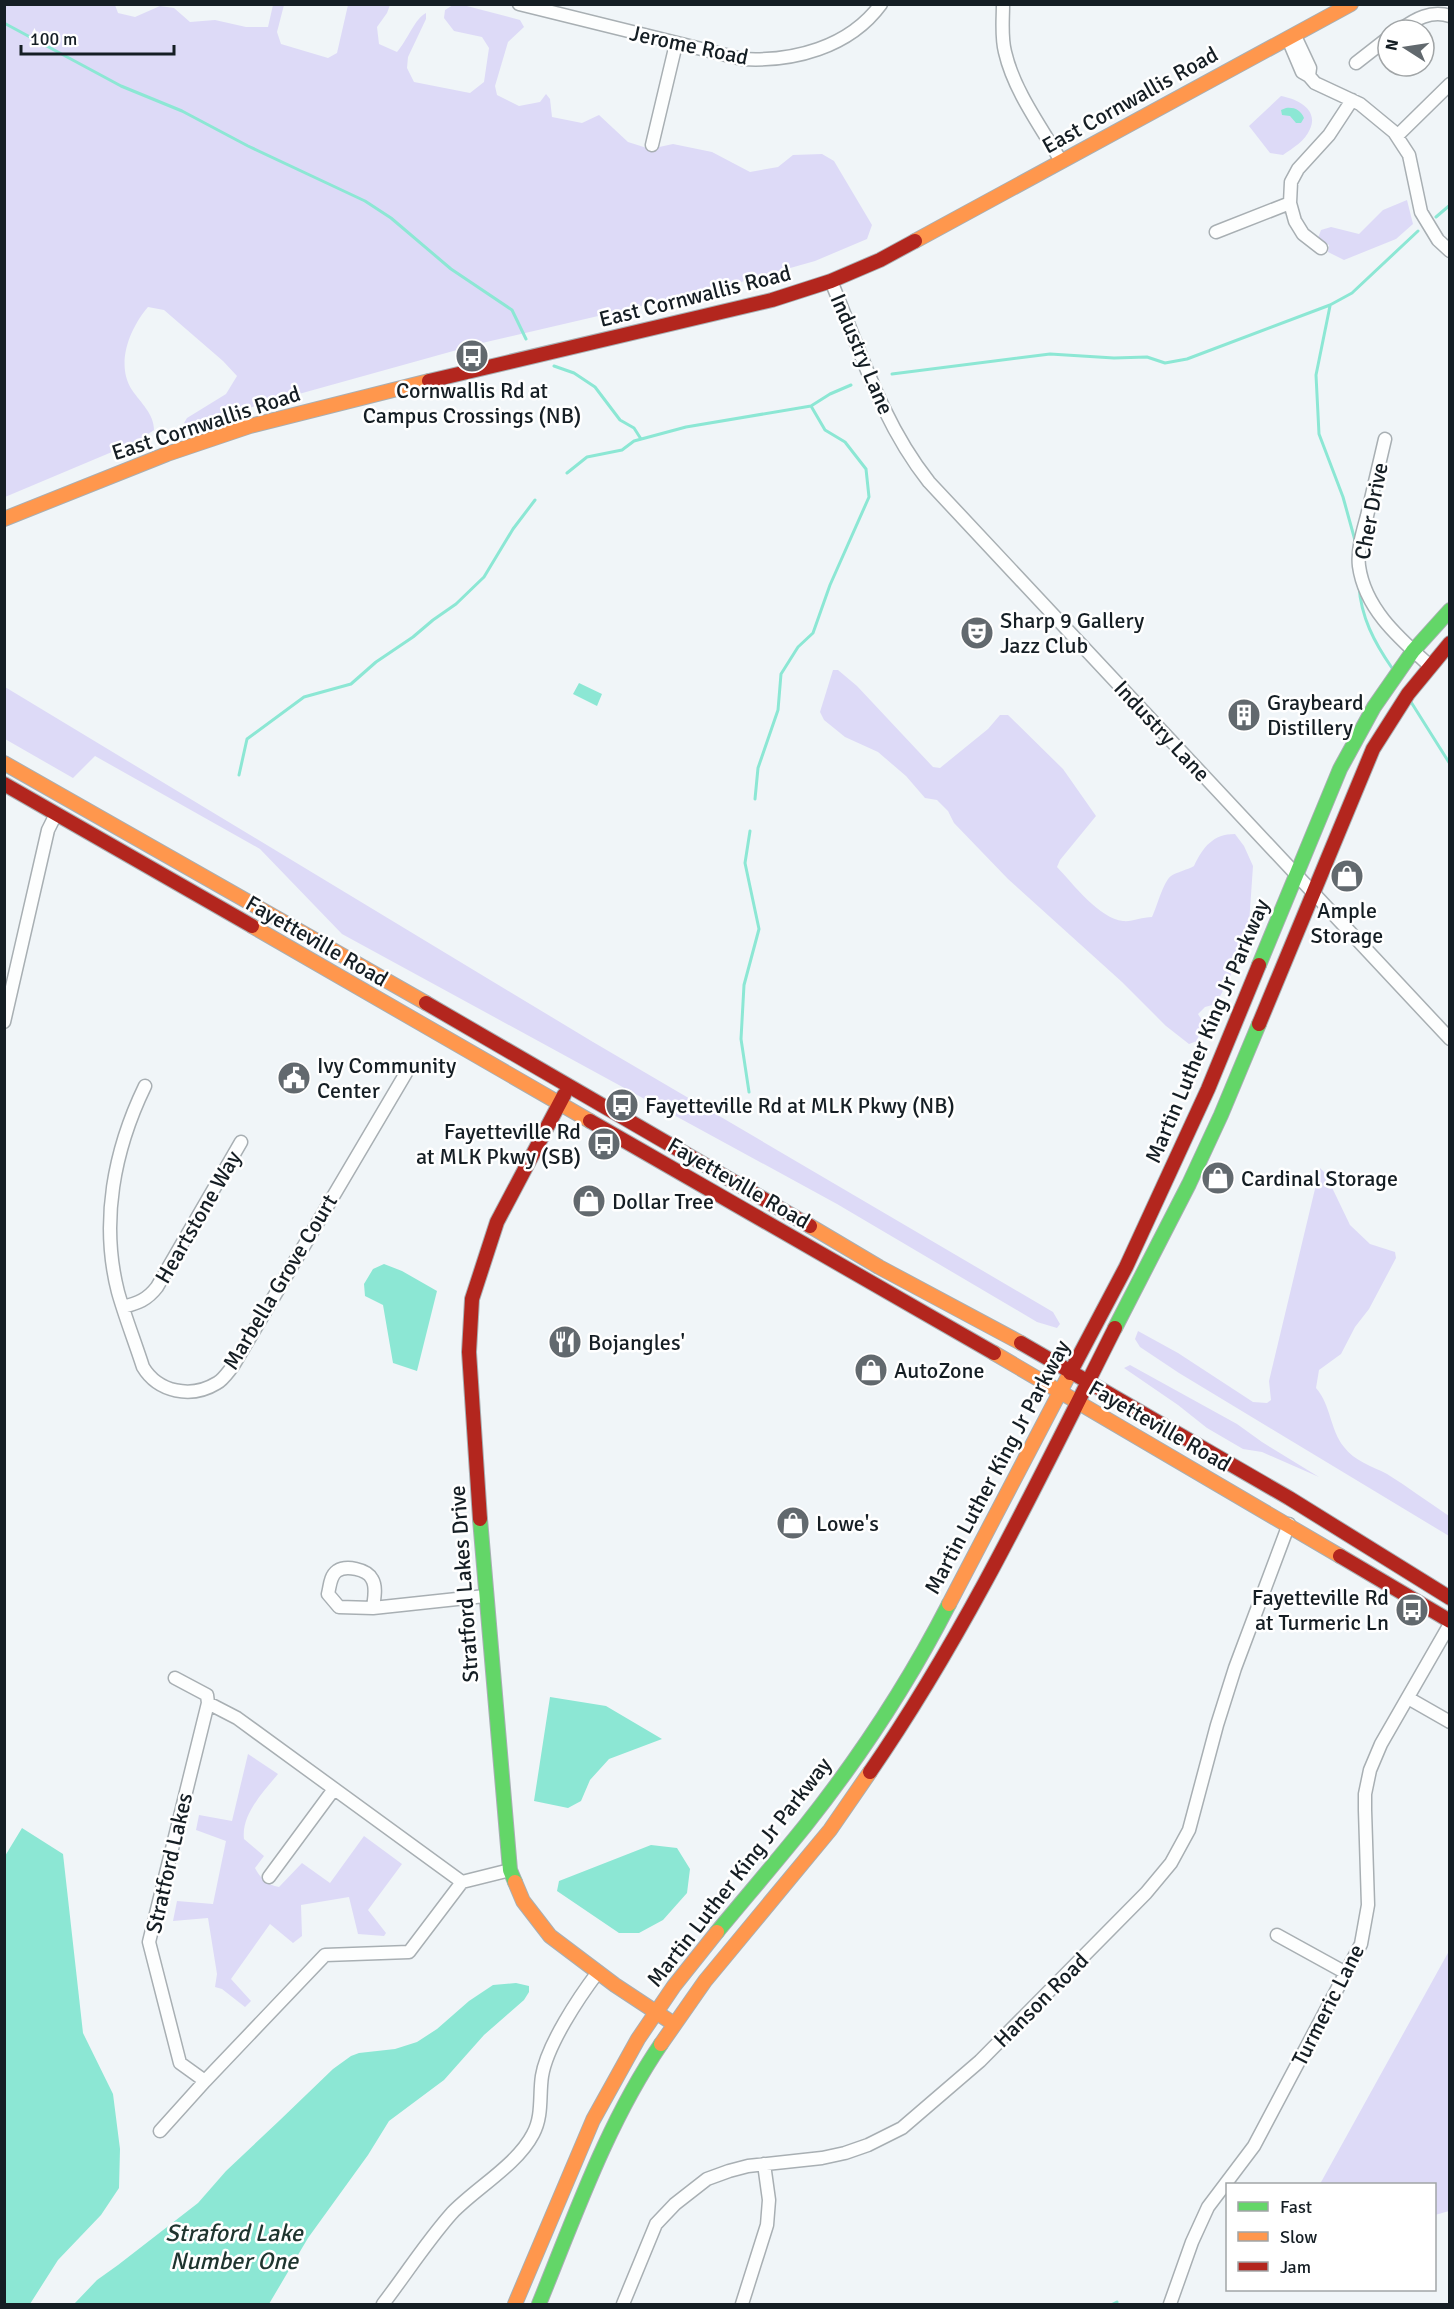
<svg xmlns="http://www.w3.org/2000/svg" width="1454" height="2309" font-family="Signika,sans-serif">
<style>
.green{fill:#dddaf7}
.water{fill:#8ce7d4}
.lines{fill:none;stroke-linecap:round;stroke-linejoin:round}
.stream{stroke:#8ce7d4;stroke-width:3}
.street-casing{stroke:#a8afb3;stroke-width:15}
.fast-casing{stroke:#a8afb3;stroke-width:16}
.slow-casing{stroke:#a8afb3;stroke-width:16}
.jam-casing{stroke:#a8afb3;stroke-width:16}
.street{stroke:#fdfefe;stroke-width:12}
.fast{stroke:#63d668;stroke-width:14}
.slow{stroke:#ff974d;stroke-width:14}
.jam{stroke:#b3261e;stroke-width:14}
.labels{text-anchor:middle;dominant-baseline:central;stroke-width:5;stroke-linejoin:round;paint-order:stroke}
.street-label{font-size:22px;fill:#151e24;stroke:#fff}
.poi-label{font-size:22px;fill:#151e24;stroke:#fff;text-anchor:start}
.water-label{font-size:24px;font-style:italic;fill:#1e342e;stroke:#fff}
</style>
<rect width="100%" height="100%" fill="#f0f5f8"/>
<path class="green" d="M5,5H115L118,13L135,17L160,6L174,8L190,22L215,20L246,27H268L273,5H284L277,32L281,44L328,58L337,53L348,5H390L387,13L377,27L379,44L397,52C407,41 415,18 426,13V19L408,57L407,68L414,82L470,93L484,82L489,48L482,37L454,31L444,18L445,10L453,5H463L520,20L524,27L508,42L495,86L497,95L519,106L540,102L546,94L550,99L552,117L582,123L599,115L628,142L650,149L673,144L712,152L750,172L778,167L793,155L822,154L834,161L872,225L867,239L815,261L727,286L482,343L188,425L184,423L187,418L226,394L237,376L223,361L164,310L148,307C130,328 115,364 132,390C141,403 154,414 154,430L138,441L5,497Z
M1281,96C1297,99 1319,109 1310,129C1305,141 1293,148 1283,155L1270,153L1249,126Z
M1407,200L1413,224L1396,239L1344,260L1328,252L1329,245L1318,238L1321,230L1331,227L1359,234L1383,210Z
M833,670H838L857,686L933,767L940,768L988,729L1000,715H1008L1063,769L1096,816L1060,860L1057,867C1073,884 1100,919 1123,921C1132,922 1142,917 1152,917C1157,907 1163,882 1171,876C1177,872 1187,870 1194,866C1203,847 1213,834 1235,834L1244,846L1253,866L1249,924L1230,977L1216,1004L1205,1007L1198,1014L1203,1022L1197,1041L1189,1044L1166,1026L1122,982L1008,879L954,823L948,811L937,800L925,798L906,776L878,752L845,737L824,720L820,712Z
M5,687L593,1042L1053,1312L1060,1324L1057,1328L1037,1322L837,1204L342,934L260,849L95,756L73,778L5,739Z
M1320,1168L1325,1173L1350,1225L1370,1244L1395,1252L1396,1258L1369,1309L1355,1327L1341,1354L1319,1370L1316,1388C1331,1405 1330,1430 1344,1447C1354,1461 1372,1466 1387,1474C1408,1487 1428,1502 1449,1516V1536L1179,1373L1140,1347L1135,1339L1138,1331L1178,1353L1253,1402L1267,1403L1271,1400L1269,1381Z
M1130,1365L1237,1424L1262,1442L1319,1477L1262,1452L1243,1449L1207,1428L1178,1405L1124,1368Z
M248,1754L278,1774C263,1792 241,1815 244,1839L264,1856L255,1868C261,1879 267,1885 279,1887L302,1863L330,1883L364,1836L402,1864L368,1910L386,1933L384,1936L358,1934L349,1897L301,1905L302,1936L293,1943L270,1924L231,1979L251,2001L245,2007L222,1989L215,1987L217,1974L208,1918L173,1921L177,1901L213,1904L226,1841L196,1830L199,1815L232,1821Z
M1449,1951V2211L1435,2215L1434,2184H1320Z"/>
<path class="water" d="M1286,108C1294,107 1301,110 1304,118L1301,123H1296L1290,116L1282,115L1281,110Z
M579,683L602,694L597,706L573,694Z
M384,1264L402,1271L437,1291L417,1371L393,1363L383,1305L365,1296L364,1284L373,1269Z
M550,1697L606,1706L662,1739L609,1759L590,1780L581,1801L568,1808L534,1801Z
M22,1828L63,1854L83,2033L113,2094L120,2149L119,2188L101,2215L58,2260L30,2304H5L4,1863L5,1856Z
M651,1845L677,1848L690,1869L687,1893L663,1920L639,1933H619L557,1891L559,1881Z
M516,1983L529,1986V1992L524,2000L484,2035L444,2080L389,2121L368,2155L308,2238L269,2304H74L97,2280L118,2265L198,2203L226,2171L280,2120L333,2069L351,2056L359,2053L395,2049L417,2042L437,2029L469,2001L493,1985Z"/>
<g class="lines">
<path class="stream" d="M4,23L121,86L182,111L248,146L365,201L391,218L451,269L512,310L526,339
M1436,217L1450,205
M1330,306L1316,375L1319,434L1343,497L1356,544
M554,366L574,373L595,387L620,420L634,428L641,439
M892,374L1050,354L1114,358L1147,357L1165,363L1187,359L1330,305L1352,293L1418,231
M567,473L587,457L622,450L634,441L686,427L811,406L830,394L851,385
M1359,586C1361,617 1374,642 1392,668
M1411,702L1450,764
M239,775L247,739L304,697L351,684L376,662L413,637L433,620L456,604L484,577L513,529L535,500
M755,799L758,768L778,710L781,674L798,647L813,633L830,585L869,497L866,469L845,442L825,430L811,406
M749,1092L741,1039L744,985L759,929L745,863L750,831
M1113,2304L1117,2302"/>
<g class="street-casing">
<path id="street" d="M519,4L742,59C792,62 849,48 881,4
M1003,4C1003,20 1001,37 1005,52C1014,91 1041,127 1061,161
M1400,30C1415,19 1431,10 1450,16
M1288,39L1302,72L1309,76L1310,68L1295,36
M1356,63L1388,38
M1309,76L1315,83L1360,104L1394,132L1409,155L1421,212L1438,240L1450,251
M1397,136L1450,84
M652,145L676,44
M1216,232L1290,203
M1321,248L1303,234L1295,221L1290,203L1291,182L1298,169L1329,135L1352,100
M831,281C860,350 882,423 929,482L1450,1039
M1385,439C1379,465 1373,490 1367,516C1363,531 1357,550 1359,566C1365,609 1399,638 1429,665
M4,1022L48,830L56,814
M145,1086C114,1150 100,1222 118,1292C125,1317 135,1342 143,1367C158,1392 191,1399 217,1383C223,1380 228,1372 233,1366L406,1073
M123,1307C138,1303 147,1300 157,1287L241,1142
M373,1608C374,1599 377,1587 372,1579C367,1569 346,1565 337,1571C330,1576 330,1586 328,1594L339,1607L373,1608L485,1596
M175,1678L207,1695L208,1703
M1408,1698L1450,1722
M269,1877L334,1789
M462,1882L237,1718L208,1703L149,1942L180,2063L205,2081L325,1955L409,1952L462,1882L510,1870
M1277,1935L1346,1973
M160,2131L205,2081
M383,2304C406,2274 427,2241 452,2213C476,2188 517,2165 533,2134C543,2116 539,2095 542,2076C547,2045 579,1997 598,1972
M623,2304L656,2224L675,2204L707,2179L729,2171L748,2166L822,2158L845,2153L868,2145L902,2128L980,2061L1146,1893L1171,1863L1189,1830L1217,1725L1235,1668L1289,1524
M742,2304L767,2225L769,2200L764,2164
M1170,2304L1192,2242L1208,2207L1254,2146L1361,1944L1368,1905L1365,1810V1794L1370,1770L1381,1744L1450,1624"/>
</g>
<g class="fast-casing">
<path id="fast" d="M1259,965L1340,769L1374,707L1413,651L1450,610
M1115,1328L1189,1184L1221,1115L1259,1024
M480,1519L510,1870L515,1882
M717,1932C746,1897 776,1862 805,1826C859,1758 909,1682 949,1604
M539,2304C575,2216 607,2123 661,2044"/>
</g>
<g class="slow-casing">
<path id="slow" d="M915,241L1351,4
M4,519L167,454L250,426L429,381
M4,763L426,1003
M252,926L590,1121
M810,1226L879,1267L1021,1343
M994,1353L1340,1556
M949,1604L1070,1373
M515,1882L523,1901L550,1936L615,1985L674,2024
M661,2044L705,1981L830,1830L870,1772
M515,2304L593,2120L638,2039L674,1986L717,1932"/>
</g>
<g class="jam-casing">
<path id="jam" d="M429,381L772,300L831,281L880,260L915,241
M4,784L252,926
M426,1003L810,1226
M1259,1024L1373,749L1408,694L1450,643
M590,1121L994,1353
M1021,1343L1289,1498L1450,1598
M1070,1373L1126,1267L1208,1089L1259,965
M480,1519L469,1352L472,1299L497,1222L564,1095
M1340,1556L1450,1621
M870,1772C966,1633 1039,1479 1115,1328"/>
</g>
<use href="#street" class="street"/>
<use href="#fast" class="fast"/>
<use href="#slow" class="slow"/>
<use href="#jam" class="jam"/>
</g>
<defs>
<g id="bus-disc" transform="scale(1.725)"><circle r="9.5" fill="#62696e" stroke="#fff"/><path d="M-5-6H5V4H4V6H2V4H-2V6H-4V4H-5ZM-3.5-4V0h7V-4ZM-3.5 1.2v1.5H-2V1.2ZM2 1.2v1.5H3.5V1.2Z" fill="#fff"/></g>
<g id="theatre-disc" transform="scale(1.725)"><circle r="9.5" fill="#62696e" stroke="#fff"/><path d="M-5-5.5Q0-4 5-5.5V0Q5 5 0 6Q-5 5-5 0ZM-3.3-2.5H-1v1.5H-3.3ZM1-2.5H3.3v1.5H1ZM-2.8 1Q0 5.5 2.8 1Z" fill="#fff"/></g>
<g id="building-disc" transform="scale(1.725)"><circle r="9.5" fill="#62696e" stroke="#fff"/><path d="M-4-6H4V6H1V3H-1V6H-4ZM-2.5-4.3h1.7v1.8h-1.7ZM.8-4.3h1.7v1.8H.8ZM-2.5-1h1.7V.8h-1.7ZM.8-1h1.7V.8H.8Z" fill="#fff"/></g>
<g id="shop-disc" transform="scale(1.725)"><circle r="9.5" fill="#62696e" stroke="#fff"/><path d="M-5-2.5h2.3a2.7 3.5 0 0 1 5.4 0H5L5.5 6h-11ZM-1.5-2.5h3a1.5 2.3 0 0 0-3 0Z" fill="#fff"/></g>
<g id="civic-disc" transform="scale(1.725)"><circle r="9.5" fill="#62696e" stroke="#fff"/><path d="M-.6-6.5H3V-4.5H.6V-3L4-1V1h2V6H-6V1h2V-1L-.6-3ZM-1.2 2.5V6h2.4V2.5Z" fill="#fff"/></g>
<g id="restaurant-disc" transform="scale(1.725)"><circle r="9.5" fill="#62696e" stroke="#fff"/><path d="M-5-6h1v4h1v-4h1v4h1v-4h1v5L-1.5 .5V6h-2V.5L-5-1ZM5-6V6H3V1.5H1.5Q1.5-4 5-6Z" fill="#fff"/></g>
</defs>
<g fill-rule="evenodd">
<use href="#bus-disc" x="472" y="356"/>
<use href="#theatre-disc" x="977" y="633"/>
<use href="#building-disc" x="1244" y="715"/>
<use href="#shop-disc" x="1347" y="876"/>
<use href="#civic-disc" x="294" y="1078"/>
<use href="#bus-disc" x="622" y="1105"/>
<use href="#bus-disc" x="604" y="1144"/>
<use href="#shop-disc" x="1218" y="1178"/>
<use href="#shop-disc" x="589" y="1201"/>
<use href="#restaurant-disc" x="565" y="1342"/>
<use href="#shop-disc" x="871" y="1370"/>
<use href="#shop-disc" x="793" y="1523"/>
<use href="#bus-disc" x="1412" y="1610"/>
</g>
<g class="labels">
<g class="street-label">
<text transform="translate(689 45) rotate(12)">Jerome Road</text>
<text transform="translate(1130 100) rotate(-29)">East Cornwallis Road</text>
<text transform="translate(695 296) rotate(-14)">East Cornwallis Road</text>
<text transform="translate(862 354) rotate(67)">Industry Lane</text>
<text transform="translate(206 423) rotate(-18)">East Cornwallis Road</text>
<text transform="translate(1371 511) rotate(-79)">Cher Drive</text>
<text transform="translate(1162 731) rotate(47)">Industry Lane</text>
<text transform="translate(317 941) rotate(30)">Fayetteville Road</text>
<text transform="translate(1207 1031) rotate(-67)">Martin Luther King Jr Parkway</text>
<text transform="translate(739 1183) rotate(30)">Fayetteville Road</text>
<text transform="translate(198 1217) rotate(-60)">Heartstone Way</text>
<text transform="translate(280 1282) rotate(-59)">Marbella Grove Court</text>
<text transform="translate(1160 1426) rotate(30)">Fayetteville Road</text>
<text transform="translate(997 1467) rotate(-62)">Martin Luther King Jr Parkway</text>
<text transform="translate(464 1584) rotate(-94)">Stratford Lakes Drive</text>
<text transform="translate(169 1863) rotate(-77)">Stratford Lakes</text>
<text transform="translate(739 1872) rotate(-52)">Martin Luther King Jr Parkway</text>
<text transform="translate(1041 2000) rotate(-45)">Hanson Road</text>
<text transform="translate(1328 2005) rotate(-63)">Turmeric Lane</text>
</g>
<g class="poi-label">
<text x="472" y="390" text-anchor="middle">Cornwallis Rd at<tspan x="472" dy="25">Campus Crossings (NB)</tspan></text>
<text x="1000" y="620">Sharp 9 Gallery<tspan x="1000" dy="25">Jazz Club</tspan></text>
<text x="1267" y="702">Graybeard<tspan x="1267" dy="25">Distillery</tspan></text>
<text x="1347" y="910" text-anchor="middle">Ample<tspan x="1347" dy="25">Storage</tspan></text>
<text x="317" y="1065">Ivy Community<tspan x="317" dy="25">Center</tspan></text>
<text x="645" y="1105">Fayetteville Rd at MLK Pkwy (NB)</text>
<text x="581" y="1131" text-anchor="end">Fayetteville Rd<tspan x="581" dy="25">at MLK Pkwy (SB)</tspan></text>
<text x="1241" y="1178">Cardinal Storage</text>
<text x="612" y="1201">Dollar Tree</text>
<text x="588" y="1342">Bojangles'</text>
<text x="894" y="1370">AutoZone</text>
<text x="816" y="1523">Lowe's</text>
<text x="1389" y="1597" text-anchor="end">Fayetteville Rd<tspan x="1389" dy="25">at Turmeric Ln</tspan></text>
</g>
<g class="water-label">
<text x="234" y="2233">Straford Lake<tspan x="234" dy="28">Number One</tspan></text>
</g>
</g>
<rect width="1454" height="2309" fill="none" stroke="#151e24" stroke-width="12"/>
<rect x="1226" y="2183" width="210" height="108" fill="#ffffff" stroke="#a1a5a7" stroke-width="1.5"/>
<rect x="1238" y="2202" width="30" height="9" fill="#63d668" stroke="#a1a5a7" stroke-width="1.5"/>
<text x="1280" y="2213" font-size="18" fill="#151e24">Fast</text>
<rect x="1238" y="2232" width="30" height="9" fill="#ff974d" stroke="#a1a5a7" stroke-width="1.5"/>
<text x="1280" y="2243" font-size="18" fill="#151e24">Slow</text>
<rect x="1238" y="2262" width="30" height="9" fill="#b3261e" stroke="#a1a5a7" stroke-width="1.5"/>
<text x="1280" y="2273" font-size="18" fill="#151e24">Jam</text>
<g transform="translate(1406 48) rotate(282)"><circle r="28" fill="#ffffff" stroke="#a1a5a7" stroke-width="1.5"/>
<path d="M0-4.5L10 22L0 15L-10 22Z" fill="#62696e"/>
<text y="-9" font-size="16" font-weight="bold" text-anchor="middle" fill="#151e24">N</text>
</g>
<path d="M21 45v9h153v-9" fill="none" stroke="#151e24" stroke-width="3"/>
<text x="30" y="45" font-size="18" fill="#151e24" stroke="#ffffff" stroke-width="4.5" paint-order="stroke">100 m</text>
</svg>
